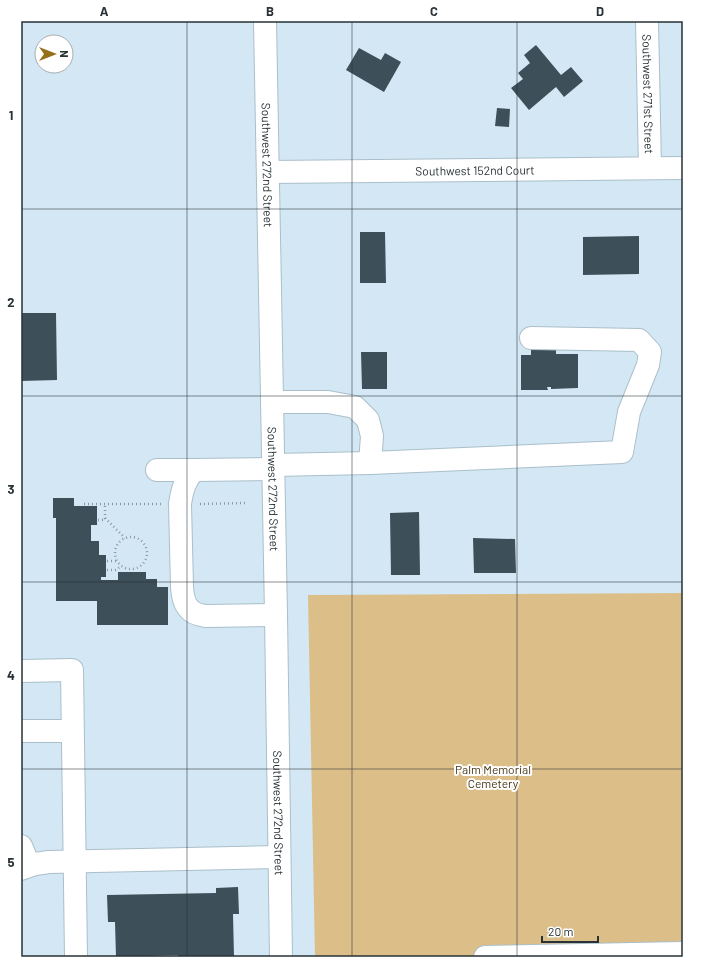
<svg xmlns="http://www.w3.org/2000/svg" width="704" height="978" font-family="Barlow,sans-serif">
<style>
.green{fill:#dcbf88}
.building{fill:#3d4f58}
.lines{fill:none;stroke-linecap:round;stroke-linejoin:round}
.minor-casing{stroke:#aabfca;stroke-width:24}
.path{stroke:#8a9aa2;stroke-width:2.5;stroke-dasharray:1 3;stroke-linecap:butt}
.minor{stroke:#fff;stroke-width:22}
.grid{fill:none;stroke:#293236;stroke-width:1;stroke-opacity:0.55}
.labels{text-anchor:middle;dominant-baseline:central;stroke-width:4;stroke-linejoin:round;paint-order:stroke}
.street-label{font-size:12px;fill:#293236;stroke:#fff}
.park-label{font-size:12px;fill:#453515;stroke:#fff}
.neatline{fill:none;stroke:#293236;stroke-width:1.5}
.grid-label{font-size:13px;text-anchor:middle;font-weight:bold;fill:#293236}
</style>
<rect width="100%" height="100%" fill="#d3e8f4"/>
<path class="green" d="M683,593V957H315L308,595Z"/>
<path class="building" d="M536,45L561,75L571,67L583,81L564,97L556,87L529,110L511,88L523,79L518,73L530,63L524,55Z
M359,48L381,60L385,53L401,62L384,92L346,70Z
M497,108L510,109L509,127L495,126Z
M360,232H385L386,283H360Z
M639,236V274L583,275V237Z
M21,313H56L57,380L21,381Z
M531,346H556V354H578V388L551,389V387H547L548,390H521V355H531Z
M361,352H387V389H362Z
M53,498H74V506H97V525H91V541H99V555H106V577H101V580H118V572H146V579H157V587H168V625H97V601H56V518H53Z
M419,512L420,575H391L390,513Z
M473,538L515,539L516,573H474Z
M238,887L239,914H233L234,957H178V955L116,957L115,922H108L107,895L216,893V888Z"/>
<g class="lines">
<g class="minor-casing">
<g id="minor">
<path id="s1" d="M265,21L276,615L281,957"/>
<path id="s2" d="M647,21L650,168"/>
<path id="s3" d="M268,172L683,168"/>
<path d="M272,402H328L355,407L368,420L372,436L370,463"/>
<path d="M273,465L370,463L622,452L629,412L648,365L650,352L639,340L531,338"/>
<path d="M273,469L194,470C185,480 182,490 180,504L182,587C183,604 188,614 206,616L276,615"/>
<path d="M157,470H194"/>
<path d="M21,671L72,670L76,957"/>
<path d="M21,731H72"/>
<path d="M21,846L29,865"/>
<path d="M21,869L35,864L49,862L279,857"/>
<path d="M485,957L683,953"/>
</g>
</g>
<path class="path" d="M84,504H161
M200,504L245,503
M105,518L125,538
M98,520H105V504
M115 553a16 16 0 1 1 32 0a16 16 0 1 1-32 0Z
M107,561H117
M107,570H116L121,566"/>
<use href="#minor" class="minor"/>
</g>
<path class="grid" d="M187,21V957M352,21V957M517,21V957M21,209H683M21,396H683M21,582H683M21,769H683"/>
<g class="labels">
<g class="street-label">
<text stroke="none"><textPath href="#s2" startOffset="73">Southwest 271st Street</textPath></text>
<text stroke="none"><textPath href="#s1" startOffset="144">Southwest 272nd Street</textPath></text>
<text stroke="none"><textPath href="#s3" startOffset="207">Southwest 152nd Court</textPath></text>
<text stroke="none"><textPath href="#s1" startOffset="468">Southwest 272nd Street</textPath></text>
<text stroke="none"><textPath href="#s1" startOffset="792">Southwest 272nd Street</textPath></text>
</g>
<g class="park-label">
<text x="493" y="769">Palm Memorial<tspan x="493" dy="14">Cemetery</tspan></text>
</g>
</g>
<rect width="704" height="978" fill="none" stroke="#ffffff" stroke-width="44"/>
<g transform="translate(54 54) rotate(90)"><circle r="19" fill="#ffffff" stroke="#a9adaf"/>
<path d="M0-3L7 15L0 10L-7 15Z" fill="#957019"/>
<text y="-6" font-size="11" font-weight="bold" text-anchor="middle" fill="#293236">N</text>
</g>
<path d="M542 936v6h56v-6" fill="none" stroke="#293236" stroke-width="2"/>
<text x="548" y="936" font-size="12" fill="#293236" stroke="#ffffff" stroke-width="3" paint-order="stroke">20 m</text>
<rect x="22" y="22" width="660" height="934" class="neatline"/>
<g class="grid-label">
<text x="104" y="16">A</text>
<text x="270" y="16">B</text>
<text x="434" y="16">C</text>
<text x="600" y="16">D</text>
<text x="11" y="120">1</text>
<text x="11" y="307">2</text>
<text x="11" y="494">3</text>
<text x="11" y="680">4</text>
<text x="11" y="867">5</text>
</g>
</svg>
